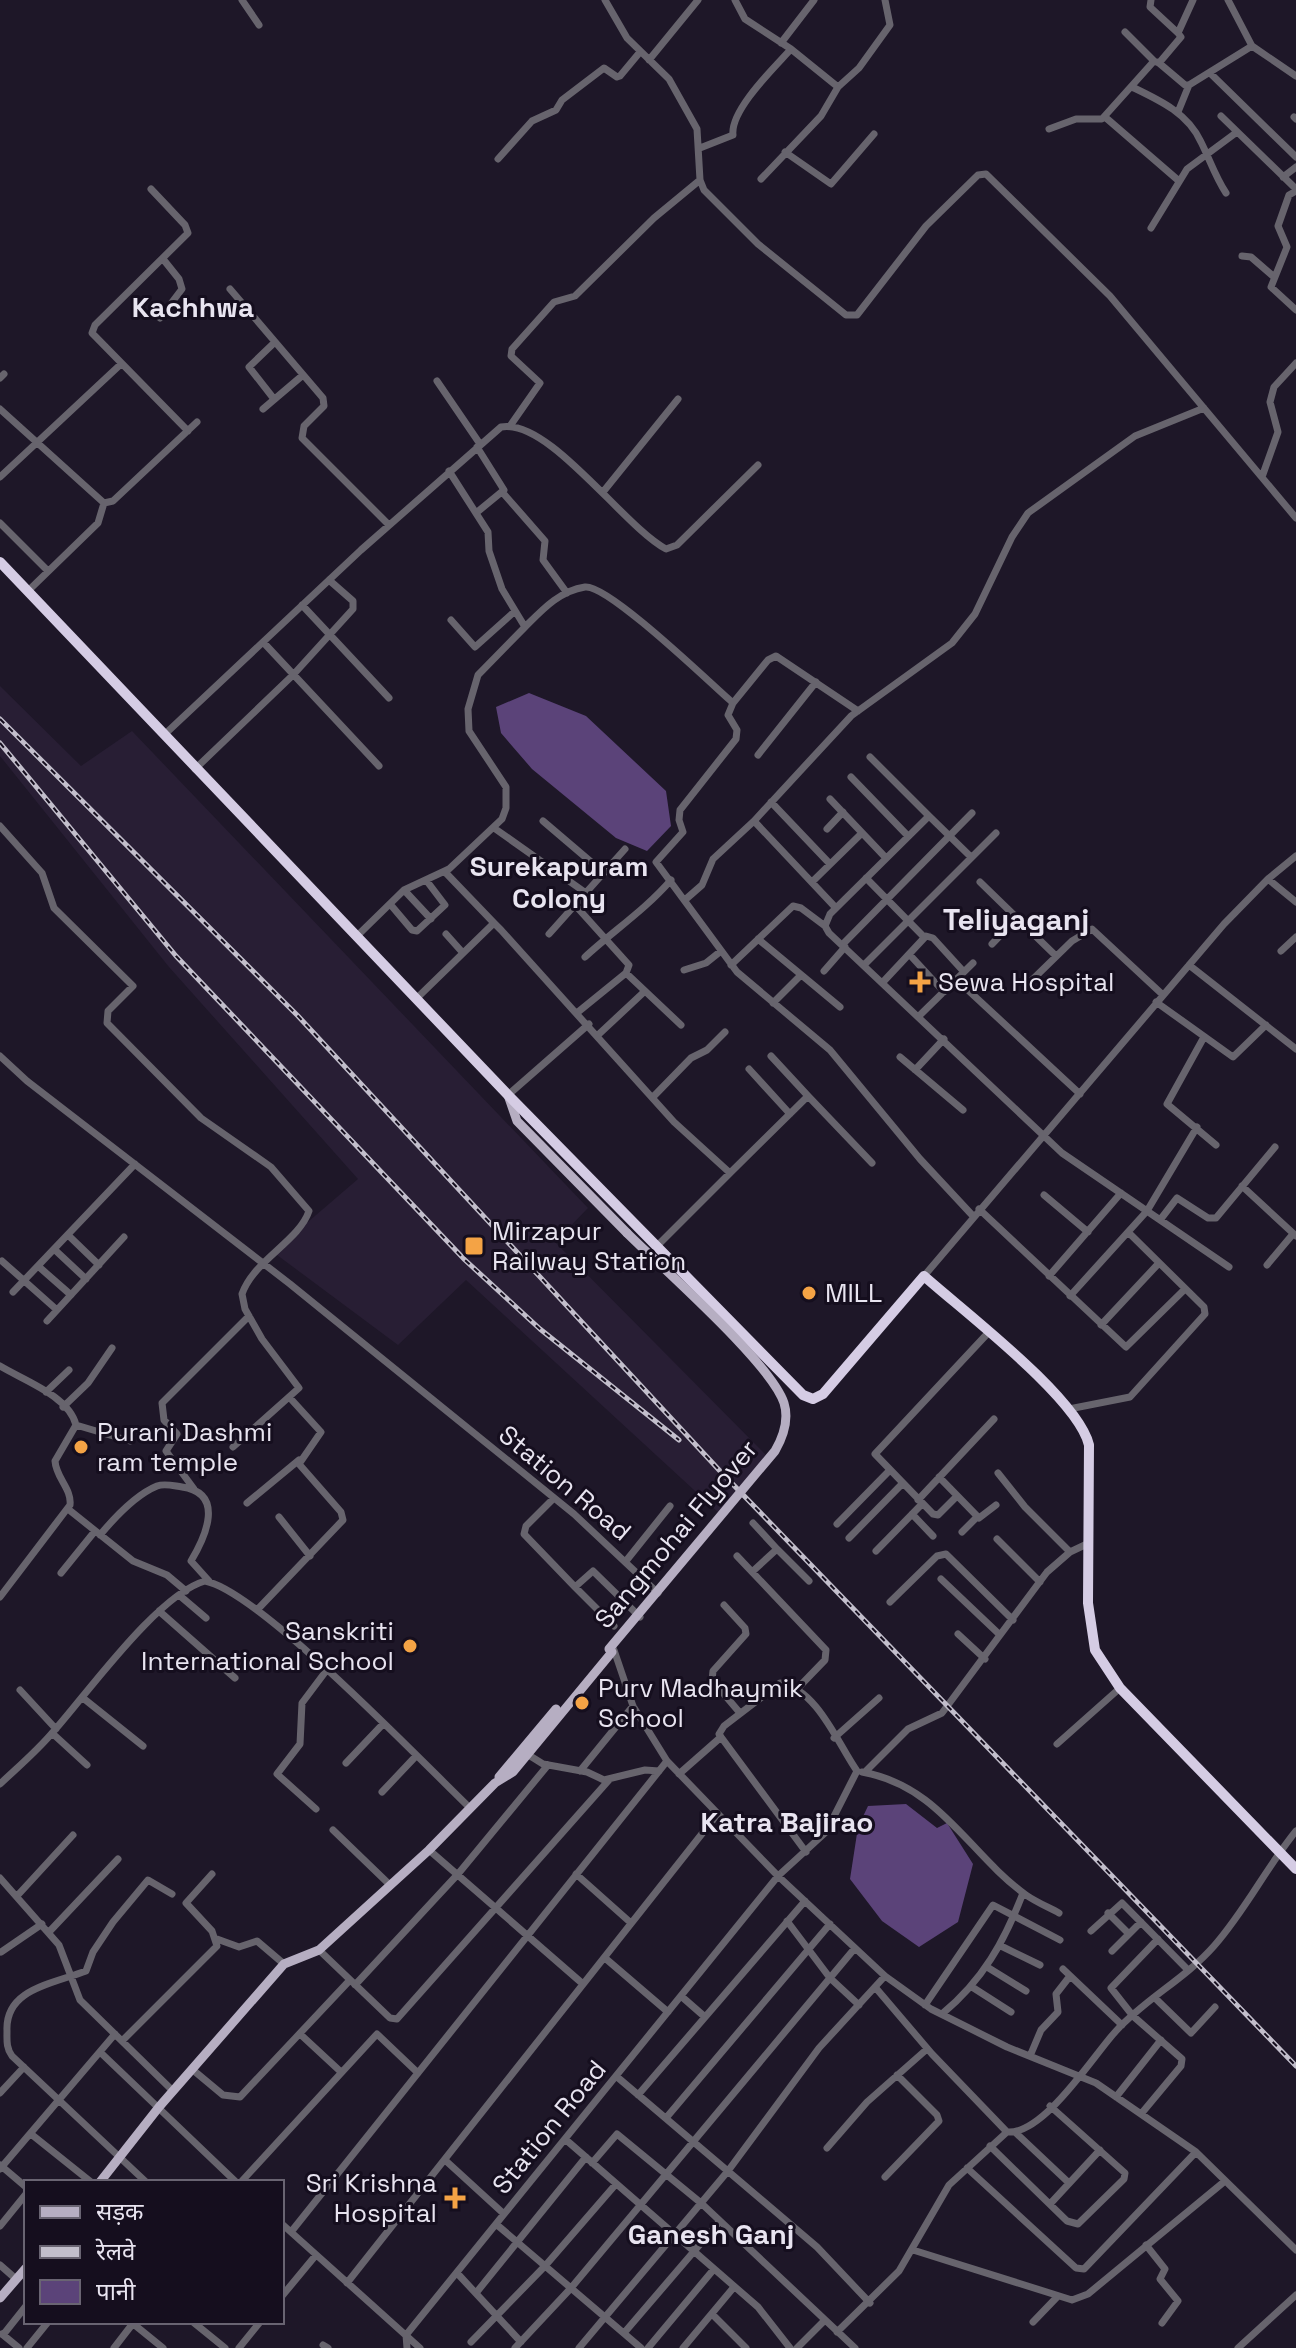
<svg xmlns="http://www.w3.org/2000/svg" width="1296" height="2348" font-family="'Space Grotesk','Noto Sans Devanagari',sans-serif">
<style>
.built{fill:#281e34}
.water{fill:#5b4379}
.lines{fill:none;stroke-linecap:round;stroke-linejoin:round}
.minor{stroke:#67646d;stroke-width:7}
.major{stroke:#b6aec2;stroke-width:9}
.highway{stroke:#d5cce4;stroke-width:10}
.rail-casing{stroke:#c2becb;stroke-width:5}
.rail{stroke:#150e1e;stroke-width:2;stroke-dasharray:6;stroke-linecap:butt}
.major-bridge{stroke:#b6aec2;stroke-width:9}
.poi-dot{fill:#f4a345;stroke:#150e1e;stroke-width:3}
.labels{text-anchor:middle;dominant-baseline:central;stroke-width:6;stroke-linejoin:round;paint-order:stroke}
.poi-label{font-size:26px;fill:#e8e4f0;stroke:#150e1e;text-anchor:start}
.street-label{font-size:26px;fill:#e8e4f0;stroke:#150e1e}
.neighbourhood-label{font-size:28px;font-weight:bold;fill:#e8e4f0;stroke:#150e1e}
.quarter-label{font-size:30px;font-weight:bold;fill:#e8e4f0;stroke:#150e1e}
</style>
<rect width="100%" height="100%" fill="#1e1728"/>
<path class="built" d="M0,686L81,766L132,731L588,1208L555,1242L768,1457L719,1513L466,1280L398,1345L273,1252L358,1179L169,967L0,756Z"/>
<path class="water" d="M529,693L586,716L666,791L671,826L647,851L616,838L532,769L501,733L496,707Z
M906,1804L937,1828L947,1823L973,1864L958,1922L919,1947L882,1921L850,1879L858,1827L868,1806Z"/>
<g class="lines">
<path class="minor" d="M242,0L259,25
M605,0L627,38L669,79L697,129L700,180L704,190L758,244L846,315H857L926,226L978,175L986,174L1110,296L1296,518
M735,0L745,19L791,49L838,87
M1151,0L1150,7L1178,33
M1228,0L1252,46L1296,76
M1125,32L1154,61
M781,43L814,0
M649,60L698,0
M1159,63L1185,85H1189L1252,46
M1210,73L1296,157
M1132,87C1159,100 1188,113 1201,142C1210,160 1215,176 1226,193
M1178,112L1189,85
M1221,116L1296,189
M1105,117L1179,181
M1294,117L1296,119
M1049,129L1076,119H1102L1154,61L1159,63L1181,37L1178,33L1193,0
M700,148L733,135C730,110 775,67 791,49
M785,152L831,184L874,134
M498,159L532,121L556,110L562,100L604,68L617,77L620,76L640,52
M1283,177L1296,167
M761,179L821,116L838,87L859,68L890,25L885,0
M151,189L185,225L188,233L95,325L92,333L188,431
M1296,191L1289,195L1278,226L1287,247L1271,287L1296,310
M1151,228L1187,169L1237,132
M1242,256L1251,257L1273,276
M230,289L323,398L324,406L304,426L302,438L389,525
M160,318L182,289L179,279L163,259
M0,378L4,374
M437,381L480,444
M274,399L249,367L275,342
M0,409L104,503L113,501L197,422
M263,409L303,375
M510,426L540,383L511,356L512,349L554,302L575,296L654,218L700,180
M0,477L121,364
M1262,477L1278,432L1270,402L1274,387L1296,363
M603,492L678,399
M503,493L545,541L543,560L567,593
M476,513L504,490L477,447
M0,523L48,571
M28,591L98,523L104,503
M302,605L389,698
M451,620L475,647L514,612
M525,627C542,610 559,591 585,587C608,584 710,683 733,703L728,715L737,730L736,739L680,810L679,820L683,832L656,862L737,972L830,1050L920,1159L973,1216
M263,642L379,766
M733,703L768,660L776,656L858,711
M164,735L361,550L501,427C549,418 623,526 666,549L677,545L758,465
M758,755L816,682
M870,757L929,816L830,914L825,926L829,933L1062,1153L1229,1267
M195,769L293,675L353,609V601L329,580
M851,777L908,836
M830,799L886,858
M771,802L830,864
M929,816L971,857
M543,821L604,873
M754,821L836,908
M0,826L42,873L54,908L133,986L108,1011L107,1023L201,1118L271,1167L309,1211C299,1241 254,1260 242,1294L245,1309L262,1339L299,1388L233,1447
M494,828L586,893
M827,829L843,812
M445,872L494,923
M866,878L924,937
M1268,879L1296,902
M812,882L862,833
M980,882L1056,956
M404,890L431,919
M686,899L702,885L713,859L754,821L851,716L952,643L975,614L1012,537L1028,513L1135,436L1204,408
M390,904L412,930L417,931L445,905L426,880
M575,905L629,965L626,973L578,1012
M446,934L463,953
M549,934L625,849
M358,935L404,890L449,869L502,819L506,808V787L469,731L468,709L478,675L525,627L502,589L489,551L488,532L449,471
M758,939L840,1007
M992,944L1017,918
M842,945L972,813
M1281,951L1296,937
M909,954L944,992
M585,957C613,931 645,910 671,880
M731,965L793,906L801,908L825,926
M864,965L996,833
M1189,965L1296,1049
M684,970L706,963L721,951
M824,971L845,947
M626,973L681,1025
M956,979L1080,1094
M1031,981L1072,941L1092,929L1163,995
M883,982L926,936L933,938L964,972
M417,998L494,923L501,930L674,1122L730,1173L658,1245
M1156,1002L1233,1057L1266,1025
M773,1003L801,975
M919,1016L973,963
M598,1035L645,991
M1204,1037L1167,1104L1216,1145
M0,1056L27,1081L290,1284L574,1514L658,1593
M771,1056L808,1096
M900,1057L963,1110
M749,1069L790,1114
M915,1070L944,1039
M508,1095L589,1024
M653,1097L691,1058L707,1050L725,1032
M730,1173L808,1096L872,1163
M1242,1186L1296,1236
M1044,1195L1088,1232
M979,1209L1126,1347L1185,1289
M1160,1220L1177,1198L1208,1218H1216L1275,1147
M68,1235L99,1265
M54,1249L86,1279
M2,1261L57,1310
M1267,1265L1293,1234
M38,1266L71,1295
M924,1276L1224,924L1268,879L1296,856
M1049,1276L1121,1193
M13,1292L135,1164
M1070,1296L1147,1211L1197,1127
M47,1321L124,1237
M1101,1325L1159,1263
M0,1366C23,1380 69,1396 76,1425L55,1461C56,1478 72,1489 70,1505L0,1597
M46,1392L69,1370
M63,1407L88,1383L112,1348
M1069,1409L1130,1397L1205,1314L1204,1307L1128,1232
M76,1425L130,1441
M998,1473L1025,1507L1070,1552
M939,1477L979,1518L996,1505
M194,1489L166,1451L177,1434L164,1420L162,1403L249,1316
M957,1496L938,1515L933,1514L875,1454L988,1333
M554,1498L526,1526L524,1534L575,1587L593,1571L640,1617
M918,1500L994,1419
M247,1503L299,1460
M68,1509L133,1561L167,1575L186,1591
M912,1514L933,1536
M279,1517L310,1556
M837,1524L889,1471
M962,1532L977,1517
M100,1535C115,1517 135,1495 157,1486C165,1483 174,1486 182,1487C225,1493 206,1536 191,1561L209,1581
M849,1538L902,1484
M997,1539L1040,1582
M777,1549L809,1581
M876,1551L922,1504
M737,1556L826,1650L825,1660L796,1690
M626,1561L670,1506
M752,1572L777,1549L753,1523
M61,1573L95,1531
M941,1579L1000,1635
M575,1587L614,1626
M179,1595L206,1618
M890,1602L937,1556L946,1554L1013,1620
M724,1605L745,1628L746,1634L713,1671L712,1680L740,1713
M257,1610L343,1520L341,1512L299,1464L321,1432L290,1398
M159,1611L235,1678
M958,1634L985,1659
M20,1690L56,1729
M83,1698L143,1746
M52,1733L87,1765
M721,1737L719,1734L724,1726L780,1683C817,1689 838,1744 857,1771L826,1832L778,1876L885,1976L931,2009L1007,2047L1096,2083L1196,2152L1296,2250
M834,1738L879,1698
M1057,1744L1120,1688
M527,1754L543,1764L587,1772L604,1780L645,1770L659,1771
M346,1763L383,1724
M580,1771L633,1706
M862,1772C940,1786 968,1853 1026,1895C1036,1902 1048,1907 1059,1913
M865,1772L908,1729L942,1713L1047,1572L1070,1552L1089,1543
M679,1774L721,1737L806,1852
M0,1784C18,1767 37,1751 53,1732C87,1694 158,1594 205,1581C259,1591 423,1763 470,1808
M382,1792L416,1756
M316,1809L277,1774L300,1744L302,1703L326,1671
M333,1830L390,1885
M429,1850L583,1984
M576,1874L631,1923
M0,1878L59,1945L80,2000L173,2091
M17,1896L73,1835
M1108,1913L1129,1934
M787,1921L830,1978L859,2005
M1091,1931L1122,1903L1188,1970
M49,1932L118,1859
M217,1939L239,1947L257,1941L284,1964
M1001,1946L1040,1965
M319,1950L390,2018L397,2019L609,1780
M1112,1951L1141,1922
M1,1952L42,1924
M605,1958L668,2012
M987,1967L1026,1991
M1063,1969L1122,2025
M355,1985L458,1874L548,1765
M972,1987L1011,2012
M681,1996L705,2017
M1155,1998L1191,2033L1215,2007
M925,2005L993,1905L1060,1940
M942,2014C983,1980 1004,1942 1023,1893
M300,2034L341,2072
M122,2041L217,1946L212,1931L186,1903L212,1874
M100,2052L236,2182
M1030,2056L1041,2030L1058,2012L1056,1994L1070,1976
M193,2070L223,2095L240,2097L350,1980
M616,2076L817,2247L870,2303
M0,2093L24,2067
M638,2095L805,1901
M1116,2097L1161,2040
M1141,2114L1181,2066L1182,2059L1133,2016L1111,1988L1158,1939
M666,2118L830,1924
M1007,2132C1044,2135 1093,2056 1116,2031C1145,1999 1185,1979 1214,1946C1245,1911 1266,1868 1296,1831
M1016,2133L1069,2183
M31,2134L91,2182
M565,2139L758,2307L790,2348
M990,2146L1067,2221L1078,2224L1124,2179L1125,2173L1050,2106
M827,2148L867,2102L927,2049
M445,2160L504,2214
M592,2163L617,2134L701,2203L855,2348
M0,2165L26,2187
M967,2168L1076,2268L1084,2269L1196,2152
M0,2169L115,2034
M885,2177L939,2121L937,2115L897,2075
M146,2182L12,2056C6,2048 7,2040 7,2031C5,1989 52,1984 86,1971L93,1952L113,1922L148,1880L172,1894
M241,2182L377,2034L418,2073
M1050,2204L1100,2150
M282,2224L420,2348
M496,2224L641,2348
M0,2226L26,2194
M291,2232L667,1761
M1146,2245L1165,2269L1160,2279L1178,2301L1162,2323
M913,2250L1072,2300L1088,2294L1225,2181
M0,2265L16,2279
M457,2273L521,2342
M347,2283L716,1816
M476,2293L586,2157
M282,2296L316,2255
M712,2314L746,2348
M131,2322L163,2348
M193,2322L225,2348
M1033,2322L1058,2296
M837,2332L899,2271L949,2185L1007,2132L932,2054L875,1987
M624,2333L720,2221
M2,2334L19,2348
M3,2335L26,2306
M406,2335L778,1876L667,1761L633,1706L614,1650
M406,2335L407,2348
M471,2342L545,2266L616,2184
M323,2345L328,2348
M27,2348L48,2322
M114,2348L134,2322
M239,2348L260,2322
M515,2348L571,2288L855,1948
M579,2348L728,2171L819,2048L885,1976
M648,2348L714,2269
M683,2348L734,2287
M797,2348L825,2320
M1238,2348L1296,2295"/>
<path class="major" d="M508,1095L517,1121L627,1233
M499,1777L556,1709
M100,2182L159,2107L284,1964L319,1950L429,1850L495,1783L513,1772L612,1652
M0,2298L26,2268"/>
<path class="highway" d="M0,562L508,1095L803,1395L813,1399L823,1394L924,1276C963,1311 1078,1398 1089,1445L1088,1603L1095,1650L1120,1688L1296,1869"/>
<g class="rail-casing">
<path id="rail" d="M0,719L298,1016L720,1471L1296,2066
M0,743L176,956L465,1260L540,1329L679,1440"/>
</g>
<use href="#rail" class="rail"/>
<path class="major-bridge" d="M609,1649L775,1451C783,1437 789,1419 784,1403C771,1363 662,1268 627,1233"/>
</g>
<g class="poi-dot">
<path d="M916 970h8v8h8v8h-8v8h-8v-8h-8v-8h8z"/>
<rect x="464" y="1236" width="20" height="20" rx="4"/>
<circle cx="809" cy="1293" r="8"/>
<circle cx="81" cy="1447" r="8"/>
<circle cx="410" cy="1646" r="8"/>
<circle cx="582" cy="1703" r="8"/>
<path d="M451 2186h8v8h8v8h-8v8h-8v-8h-8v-8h8z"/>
</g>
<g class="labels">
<g class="poi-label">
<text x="938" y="982">Sewa Hospital</text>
<text x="492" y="1231">Mirzapur<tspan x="492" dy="30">Railway Station</tspan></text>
<text x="825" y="1293">MILL</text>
<text x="97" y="1432">Purani Dashmi<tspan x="97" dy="30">ram temple</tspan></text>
<text x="394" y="1631" text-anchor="end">Sanskriti<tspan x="394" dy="30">International School</tspan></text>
<text x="598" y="1688">Purv Madhaymik<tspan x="598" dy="30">School</tspan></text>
<text x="437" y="2183" text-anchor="end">Sri Krishna<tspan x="437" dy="30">Hospital</tspan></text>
</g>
<g class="street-label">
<text transform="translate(565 1483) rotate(40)">Station Road</text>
<text transform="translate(676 1534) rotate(-50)">Sangmohai Flyover</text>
<text transform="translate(549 2127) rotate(-51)">Station Road</text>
</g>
<g class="neighbourhood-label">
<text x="193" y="307">Kachhwa</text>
<text x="559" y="866">Surekapuram<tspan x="559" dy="32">Colony</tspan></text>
<text x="787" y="1822">Katra Bajirao</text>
<text x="711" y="2234">Ganesh Ganj</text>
</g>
<g class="quarter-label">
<text x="1016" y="919">Teliyaganj</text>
</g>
</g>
<rect x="24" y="2180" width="260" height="144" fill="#150e1e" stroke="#696472" stroke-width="2"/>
<rect x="40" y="2206" width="40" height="12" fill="#b6aec2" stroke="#696472" stroke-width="2"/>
<text x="96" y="2220" font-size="24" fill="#e8e4f0">सड़क</text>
<rect x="40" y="2246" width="40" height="12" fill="#c2becb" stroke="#696472" stroke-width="2"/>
<text x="96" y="2260" font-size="24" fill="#e8e4f0">रेलवे</text>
<rect x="40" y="2280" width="40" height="24" fill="#5b4379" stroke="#696472" stroke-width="2"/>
<text x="96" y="2300" font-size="24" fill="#e8e4f0">पानी</text>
</svg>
